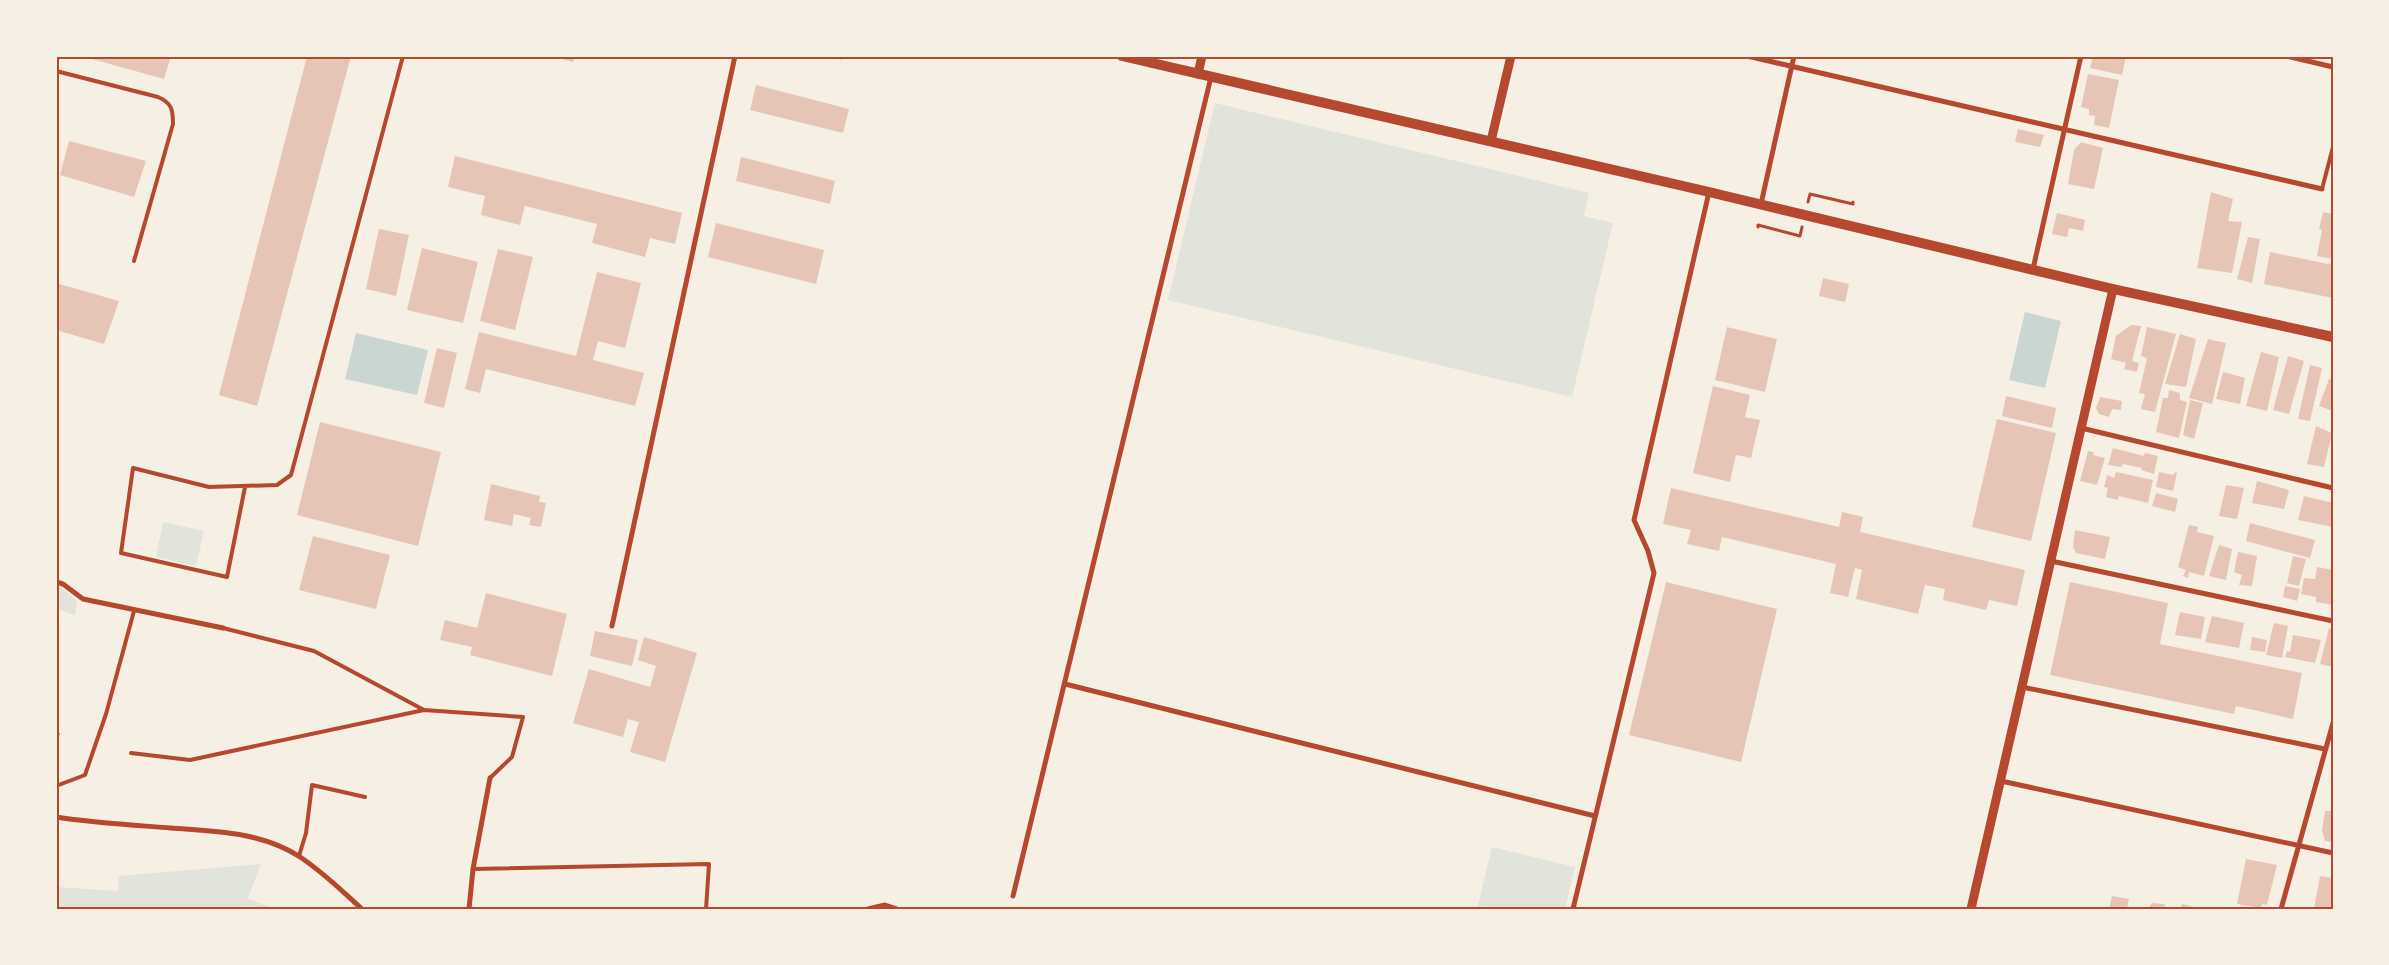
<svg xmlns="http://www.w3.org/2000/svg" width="2389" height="965" font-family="'Noto Sans',sans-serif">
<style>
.green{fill:#e2e4dc}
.water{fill:#c9d6d2}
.building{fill:#e6c5b7}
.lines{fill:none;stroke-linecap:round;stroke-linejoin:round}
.path{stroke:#b5482f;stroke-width:3}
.service{stroke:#b5482f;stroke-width:4}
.minor{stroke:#b5482f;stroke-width:5}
.tertiary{stroke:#b5482f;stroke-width:9}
.secondary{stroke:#b5482f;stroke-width:10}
.neatline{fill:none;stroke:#b5482f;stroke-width:2}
</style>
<rect width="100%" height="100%" fill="#f6efe4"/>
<path class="green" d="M1215,103L1589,193L1584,216L1613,223L1572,397L1168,300Z
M163,522L204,531L196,566L156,557Z
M56,587L63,589L77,601L75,615L56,609Z
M1492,847L1575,867L1565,909H1477Z
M261,864L248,898L273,909H56V887L118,891L119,876Z"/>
<path class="water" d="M2025,312L2061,321L2045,388L2009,380Z
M356,333L428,350L417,395L345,379Z"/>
<path class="building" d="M81,56H171L164,79Z
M307,56H351L257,406L219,395Z
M552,56H575L573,62Z
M830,56H842L841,60Z
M2093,56H2126L2122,75L2090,68Z
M2088,74L2119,80L2109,128L2094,125L2095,116L2089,115V109L2081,107Z
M756,85L849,109L843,133L750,110Z
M2018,129L2044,135L2040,147L2015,142Z
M69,141L146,161L134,197L60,175Z
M2081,142L2103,148L2094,189L2068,184L2074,150Z
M455,156L682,213L675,244L650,238L645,257L592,243L597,224L525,206L520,225L481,215L485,196L448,187Z
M741,157L835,181L830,204L736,181Z
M2211,192L2233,199L2228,221L2242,222L2232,273L2197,268Z
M2323,212L2333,214V259L2317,256L2322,230L2319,229Z
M2057,213L2085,220L2083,231L2069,228L2067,237L2052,234Z
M716,223L824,250L816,284L708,257Z
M379,229L409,235L396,296L366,289Z
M2248,237L2260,239L2252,283L2237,279Z
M422,248L478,262L463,323L407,310Z
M498,249L533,257L515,330L480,321Z
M2270,252L2333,265V298L2264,284Z
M597,272L641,283L625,348L598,341L593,360L644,373L635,406L486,369L480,393L465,389L479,332L576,356Z
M1823,278L1849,284L1845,302L1819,296Z
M56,283L119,301L104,344L56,330Z
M2131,325L2141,326L2132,361L2139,363L2137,372L2124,369L2126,363L2111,359L2116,336Z
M1727,327L1777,339L1765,392L1715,380Z
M2147,327L2176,334L2155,412L2141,409L2145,394L2139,393L2147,358L2141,356Z
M2180,334L2196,339L2186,387L2165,384Z
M2208,339L2226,343L2212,404L2189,398Z
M437,348L457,353L444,408L424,403Z
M2261,352L2279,357L2267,411L2246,406Z
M2288,356L2304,361L2289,414L2273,410Z
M2310,365L2322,368L2310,421L2298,419Z
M2223,372L2245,378L2240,404L2216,399Z
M2329,379L2333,380V411L2319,406Z
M1713,386L1750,395L1745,417L1760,420L1751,458L1736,455L1730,482L1693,473Z
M2169,390L2180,393V400L2187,402L2179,438L2156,432L2163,398H2168Z
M2006,396L2056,408L2052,428L2002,416Z
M2100,397L2122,401L2121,410L2112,409L2109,417L2099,414L2096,408Z
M2190,400L2203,403L2194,439L2183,435Z
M1997,419L2056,433L2031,541L1972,527Z
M320,422L441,452L418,546L297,515Z
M2316,426L2332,433L2324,467L2307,464Z
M2113,448L2144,456L2145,453L2158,456L2154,474L2141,470L2142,468L2123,464L2121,467L2108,465Z
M2088,451L2094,452L2093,455L2105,458L2097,485L2080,481Z
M2116,472L2153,480L2148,503L2119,496L2118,500L2106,497L2108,488L2104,487L2107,475L2114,478Z
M2159,472L2173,475L2175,472L2177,473L2173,491L2156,487Z
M2257,481L2289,490L2284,509L2252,503Z
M491,484L540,496L539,502L546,503L541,527L529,525L531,518L514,514L512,526L484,520Z
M2226,485L2244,488L2237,519L2219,516Z
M1671,488L1839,527L1842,512L1863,517L1860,532L2025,570L2017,606L1989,600L1986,610L1943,600L1945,589L1925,585L1918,614L1856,599L1862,570L1855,568L1848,597L1830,593L1836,564L1722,537L1719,551L1687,544L1691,530L1663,524Z
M2156,493L2178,499L2175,512L2152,506Z
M2304,496L2333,503V527L2298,520Z
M2250,523L2315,540L2310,558L2246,541Z
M2189,525L2198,527L2197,532L2214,536L2204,576L2189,572L2188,578L2183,576L2186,570L2178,567Z
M2075,530L2110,537L2105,559L2076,553L2073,547Z
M313,536L390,555L376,609L299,590Z
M2219,545L2232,549L2226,580L2209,576Z
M2238,552L2257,556L2252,586L2239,585L2242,575L2234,572Z
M2293,556L2306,559L2299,586L2287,583Z
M2317,567L2333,570V605L2316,602V597L2301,594L2304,578L2315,579Z
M1666,582L1777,609L1741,762L1629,735Z
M2070,582L2168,603L2160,644L2302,673L2293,719L2236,706L2234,714L2050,675Z
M2285,586L2300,589L2297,601L2283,597Z
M486,593L567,614L552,676L470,655L472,647L440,640L445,620L477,628Z
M2180,612L2205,617L2201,639L2175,635Z
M2212,616L2244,623L2239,648L2205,642Z
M2274,623L2288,626L2282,658L2266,655Z
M2329,628L2333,629V667L2320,664Z
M595,631L638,640L632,666L590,656Z
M2293,635L2321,640L2315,663L2285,657L2287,651L2290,652Z
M644,637L697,653L665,762L630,752L639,722L628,719L623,737L573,723L589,669L650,687L656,666L638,660Z
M2252,637L2267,640L2265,652L2250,650Z
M2325,811H2333V842L2325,841L2322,830Z
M2246,859L2277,865L2267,905L2262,904L2261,908L2237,904Z
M2320,876L2333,878V909H2314Z
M2112,896L2129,899L2127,909H2109Z
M2152,903L2164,904L2167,909H2148Z
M2182,904L2198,908V909H2181Z"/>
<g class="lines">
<path class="path" d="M1808,202L1810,194L1853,204V202
M1758,227V225L1800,236L1802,227"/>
<path class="service" d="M56,71L158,97C172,103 173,110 173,124L134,261
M2322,189L2333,147
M245,487L227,577L121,553L133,468L209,487L277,485L291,475L403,56
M223,628L314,651L424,710
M131,753L190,760L424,710L523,717L512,757L490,778
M56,786L85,775L106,714L134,611
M299,856L306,833L312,785L365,797
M473,869L709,864L706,909"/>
<path class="minor" d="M1747,56L2322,189
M2286,56L2333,67
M1761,204L1794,56
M2033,269L2081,56
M2081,428L2333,488
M2051,561L2333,621
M56,582L63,584L83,599L223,628
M612,626L735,56
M1065,684L1595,816
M2022,687L2325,749
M56,733L57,734
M2001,781L2333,853
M56,817C94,823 132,825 171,828C214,831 262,832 300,857C323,872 342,891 362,909
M1013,896L1211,77
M469,909L473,869L490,778
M868,909L885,905L897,909
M1573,909L1654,573L1648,551L1634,520L1709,192
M2281,909L2333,723"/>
<path class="tertiary" d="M1198,74L1202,56
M1491,141L1511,56
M1971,909L2113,289"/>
<path class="secondary" d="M1122,56L1709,192L2113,289L2333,337"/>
</g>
<rect width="2389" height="965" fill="none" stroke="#f6efe4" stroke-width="115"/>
<rect x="58" y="58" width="2274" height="850" class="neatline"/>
</svg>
